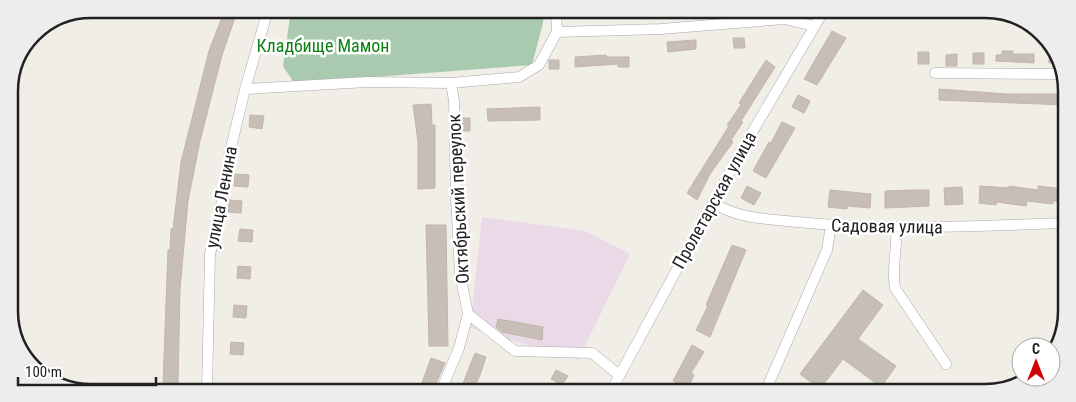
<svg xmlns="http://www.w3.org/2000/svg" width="1076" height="402" font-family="'Roboto Condensed',sans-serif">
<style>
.industrial{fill:#eadae7}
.cemetery{fill:#a9caae}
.building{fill:#c6beb7;stroke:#c3b5aa}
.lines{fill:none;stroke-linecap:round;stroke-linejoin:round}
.minor-casing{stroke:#a8a8a8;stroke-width:11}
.minor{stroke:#fff;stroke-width:10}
.labels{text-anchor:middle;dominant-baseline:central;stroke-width:5;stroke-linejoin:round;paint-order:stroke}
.park-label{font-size:18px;fill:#0d8116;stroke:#fff}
.street-label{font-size:18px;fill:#212121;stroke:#fff}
.rim{fill:none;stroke:#212121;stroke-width:2.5}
</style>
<rect width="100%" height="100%" fill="#f1eee8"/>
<path class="industrial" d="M482,217L585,231L630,254L578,360L470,328Z"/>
<path class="cemetery" d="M291,10L544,11L543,23L532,65L294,83L283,66Z"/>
<path class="building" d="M225,9H238L222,55L200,141L188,201L180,289L178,384H163L168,250H170L171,229H173L181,162L209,51Z
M832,31L846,38L817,85L804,79Z
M733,38H744L745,48H734Z
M696,40V49L668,52L667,42Z
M1002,51H1013V54H1034V63L996,61V55H1002Z
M918,52H929V64H918Z
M973,53H984V64H973Z
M957,54V66H946V55Z
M1049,54H1055L1059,63H1049Z
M606,55V57H629V67H618V64L575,67V57Z
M549,60H559V69H549Z
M766,60L775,67L741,121L743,122L731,140L733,142L710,174L697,200L687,193L729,126L727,125L741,105L739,103Z
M939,89L1007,94H1066V105L939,100Z
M798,95L810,101L804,113L792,107Z
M431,104L432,125H435V188L418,189V142L413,105Z
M540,107V120L488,121L487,109Z
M250,115L264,116L262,129L249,127Z
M461,118H470V131H461Z
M782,122L795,128L766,178L753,171L769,142L771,143Z
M235,174L249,175L248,187L234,186Z
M747,186L761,193L754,205L741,198Z
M980,186L1009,188V186L1038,190V186L1065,189V202L1053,201V204L1027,201L1026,206L997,202L996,205L979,203Z
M962,187L963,204L945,205L944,188Z
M830,190L871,194L870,208L847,206V209L828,207Z
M913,190H929V206L885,208V191Z
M229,200L242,201L241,213L228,212Z
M426,225H446L448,346H429Z
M240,229L253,230L252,242L238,241Z
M732,245L746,250L710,337L696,330L708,306L706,305Z
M238,266L251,267L250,279L237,278Z
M863,290L883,305L858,339L896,366L881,387L843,359L820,389L800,374Z
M234,305L247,306L246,318L233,317Z
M498,319L543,327L542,340L502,332L496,327Z
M231,342L244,343L243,355L230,354Z
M692,345L704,352L691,373L694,375L688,388L673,381Z
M475,353L486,357L480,375L473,391H460Z
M431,358L445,363L433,391H419Z
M556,370L568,376L562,385L551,379Z
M941,384L952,393H934Z"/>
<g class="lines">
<g class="minor-casing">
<path id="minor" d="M557,32L661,29L784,19L814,26
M935,73L1064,74
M245,89L367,82L451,83L519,77L539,65L557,32L556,11
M713,203C739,219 768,219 797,222C887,231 975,226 1065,223
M896,228C898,248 891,268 895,288L946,364
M468,314L515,351L592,353L619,375
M207,390L210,254L218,224L229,156L245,89L268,10
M441,391L459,348L468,314L460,274L456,198L454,101L451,83
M611,391L740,153L823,12
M765,392L827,250L831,225"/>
</g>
<use href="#minor" class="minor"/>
</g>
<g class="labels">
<g class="park-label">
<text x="323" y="45">Кладбище Мамон</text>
</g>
<g class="street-label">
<text transform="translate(221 197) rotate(-79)">улица Ленина</text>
<text transform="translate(458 199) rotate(-93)">Октябрьский переулок</text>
<text transform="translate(714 200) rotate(-61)">Пролетарская улица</text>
<text transform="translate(887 226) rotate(1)">Садовая улица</text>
</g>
</g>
<path d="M0 0H1076V402H0ZM91 18H985A73 73 0 0 1 1058 91V311A73 73 0 0 1 985 384H91A73 73 0 0 1 18 311V91A73 73 0 0 1 91 18Z" fill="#ededed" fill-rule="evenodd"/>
<path class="rim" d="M91 18H985A73 73 0 0 1 1058 91V311A73 73 0 0 1 985 384H91A73 73 0 0 1 18 311V91A73 73 0 0 1 91 18Z"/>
<g transform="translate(1036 362)"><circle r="24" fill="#ffffff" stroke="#a6a6a6"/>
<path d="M0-4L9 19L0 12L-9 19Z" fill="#d10203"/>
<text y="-8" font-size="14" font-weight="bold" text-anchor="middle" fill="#212121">С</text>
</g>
<path d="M18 377v8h138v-8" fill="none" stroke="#212121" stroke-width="2.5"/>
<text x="25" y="377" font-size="15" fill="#212121" stroke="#ffffff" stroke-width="4" paint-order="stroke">100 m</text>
</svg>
